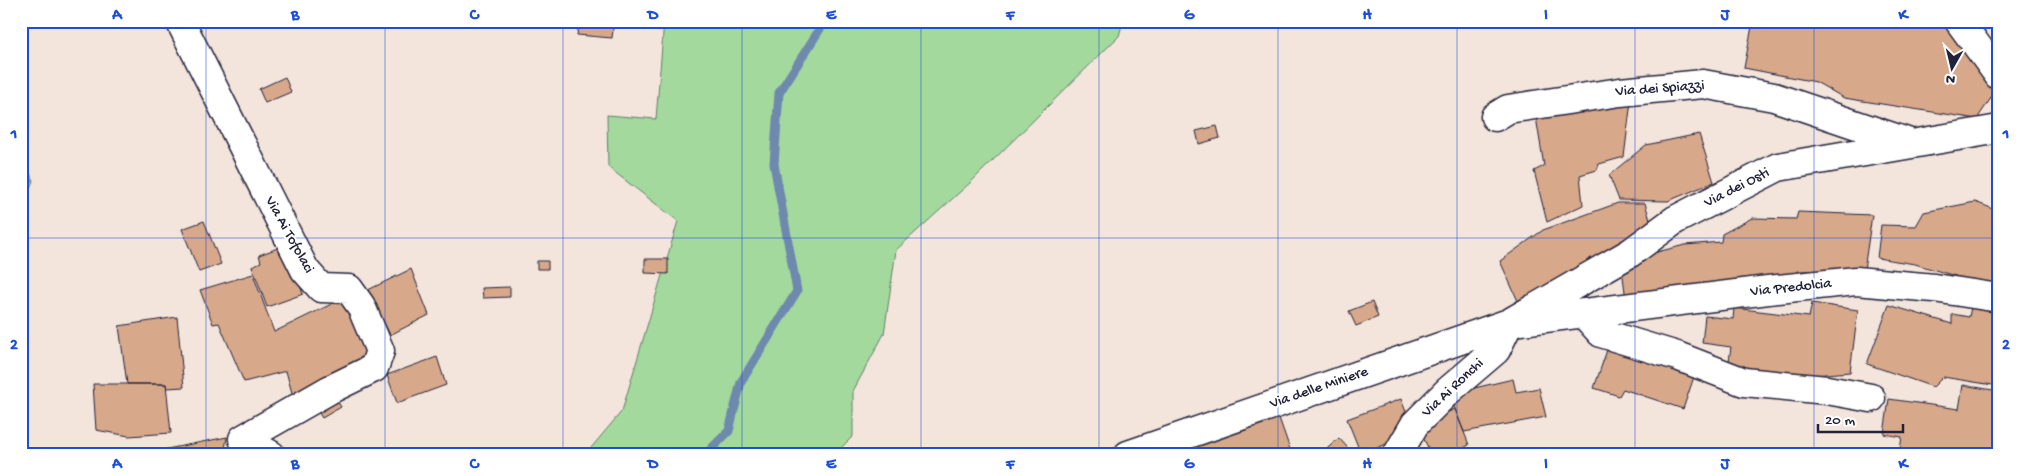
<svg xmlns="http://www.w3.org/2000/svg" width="2020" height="476" font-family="'Gochi Hand',sans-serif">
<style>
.green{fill:#a3d99d;stroke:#627e6c}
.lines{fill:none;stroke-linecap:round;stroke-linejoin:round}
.stream{stroke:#6e89ae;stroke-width:9}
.building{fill:#d8a88a;stroke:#22223b}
.minor-casing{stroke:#22223b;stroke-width:31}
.minor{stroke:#fff;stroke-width:28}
.grid{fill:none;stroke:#1d4ed8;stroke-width:1;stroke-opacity:0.55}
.labels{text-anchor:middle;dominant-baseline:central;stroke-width:4;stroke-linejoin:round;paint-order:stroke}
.street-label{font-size:15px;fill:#22223b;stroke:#fff}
.neatline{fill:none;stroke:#1d4ed8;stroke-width:2}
.grid-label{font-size:16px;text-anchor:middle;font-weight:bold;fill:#1d4ed8}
</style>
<rect width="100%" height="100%" fill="#f3e5dc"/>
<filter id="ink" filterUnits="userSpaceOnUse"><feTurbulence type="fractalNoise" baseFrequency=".02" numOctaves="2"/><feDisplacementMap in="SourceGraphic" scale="10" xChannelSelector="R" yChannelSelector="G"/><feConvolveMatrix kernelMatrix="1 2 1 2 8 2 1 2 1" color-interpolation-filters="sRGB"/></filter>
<g filter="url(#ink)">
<path class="green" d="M664,21H1123L1119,36L972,181L896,250L884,334L853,391V436L834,455H585L622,411L678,221L608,167L607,115L656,119Z
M21,150L33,181L21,209Z"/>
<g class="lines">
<path class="stream" d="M705,455L729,431L741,382L797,291L774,164L779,93L825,21"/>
</g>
<path class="building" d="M579,21H614L612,38L577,35Z
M1753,21H1955L1999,86L1977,119L1844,98L1816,82L1744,68Z
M285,77L291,92L265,103L259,89Z
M1631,101L1624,157L1599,164L1597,170L1580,175L1583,205L1547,222L1534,171L1544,166L1535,111Z
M1217,126L1220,138L1199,144L1196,131Z
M1699,134L1714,182L1668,201L1619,200L1609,175L1646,145Z
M1975,202L1999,211V289L1915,264L1877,258L1881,225L1916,226L1924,212Z
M1618,203H1645L1652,227L1602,261L1518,301L1500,261L1543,230Z
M1798,212L1872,215L1864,270L1797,271L1794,280L1626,300L1621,261L1685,245L1721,242L1722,234L1752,218L1796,219Z
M204,221L221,264L199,272L182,229Z
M286,245L303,294L267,307L252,266L261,262L259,255Z
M645,259H668V274L645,273Z
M537,261H548V269H537Z
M411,269L429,315L390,335L368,290Z
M253,274L274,332L350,295L375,348L295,404L286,371L244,382L219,323L213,324L200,290Z
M510,287V297L483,298L482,288Z
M1372,302L1378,317L1356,326L1349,311Z
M1972,302L1999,307V386L1943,377L1933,387L1867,364L1889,305L1952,324V314L1969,317Z
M1812,303L1858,310L1850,372L1802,376L1728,368L1731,347L1702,343L1705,316L1733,319L1734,308L1809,317Z
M177,317L184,387L167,388L166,384H127L119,326Z
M1609,344L1696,371L1683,409L1623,389L1619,396L1594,388Z
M437,357L446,385L397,403L387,375Z
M1513,379L1516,392L1539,388L1546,417L1464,432L1451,399L1470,389Z
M93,384H166L171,433L129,436L96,430Z
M1963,385L1999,391V455H1899L1902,437L1884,434L1889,399L1959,409Z
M335,397L341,407L322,418L316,408Z
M1401,399L1411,425L1402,438L1361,454L1347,419Z
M1455,409L1469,445L1451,455H1432L1417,426Z
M1278,415L1292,455H1182L1180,448Z
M227,437L224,455H137Z
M1339,438L1354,455H1320Z"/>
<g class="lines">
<g class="minor-casing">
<path id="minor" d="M180,21L305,270L321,288L349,289L361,306L380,351L374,368L329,390L243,439L271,455
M1959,21L1999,76
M1495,117L1508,109L1620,92L1703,84L1774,97L1907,142
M1583,313L1601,333L1677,356L1744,382L1827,390L1871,398
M1521,321L1768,290L1856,281L1934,288L1999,298
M1128,455L1509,323L1630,253L1675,220L1778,167L1999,129
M1397,455L1415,424L1448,391L1496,350L1509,323"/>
</g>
<use href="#minor" class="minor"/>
</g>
</g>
<path class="grid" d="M206,21V455M385,21V455M563,21V455M742,21V455M921,21V455M1099,21V455M1278,21V455M1457,21V455M1635,21V455M1814,21V455M21,238H1999"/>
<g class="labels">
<g class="street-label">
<text transform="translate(1660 89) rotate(-4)">Via dei Spiazzi</text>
<text transform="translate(1737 188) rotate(-27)">Via dei Osti</text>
<text transform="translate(289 235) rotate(61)">Via Ai Tofolaci</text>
<text transform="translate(1791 288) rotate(-6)">Via Predolcia</text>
<text transform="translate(1319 388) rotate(-19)">Via delle Miniere</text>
<text transform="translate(1453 388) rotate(-43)">Via Ai Ronchi</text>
</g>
</g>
<rect width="2020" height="476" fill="none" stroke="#fff" stroke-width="55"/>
<g transform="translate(1952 68) rotate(188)" stroke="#ffffff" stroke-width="4" paint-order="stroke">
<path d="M0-4L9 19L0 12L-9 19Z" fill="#22223b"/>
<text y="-8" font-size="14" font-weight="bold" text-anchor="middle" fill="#22223b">N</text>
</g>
<path d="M1818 424v8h85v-8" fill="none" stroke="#22223b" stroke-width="2.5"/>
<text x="1825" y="424" font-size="15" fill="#22223b" stroke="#ffffff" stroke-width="4" paint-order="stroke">20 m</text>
<rect x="28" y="28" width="1964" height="420" class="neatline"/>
<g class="grid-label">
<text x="117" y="19">A</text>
<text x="295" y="19">B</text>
<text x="474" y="19">C</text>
<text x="653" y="19">D</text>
<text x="831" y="19">E</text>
<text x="1010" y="19">F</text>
<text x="1189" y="19">G</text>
<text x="1367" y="19">H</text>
<text x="1546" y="19">I</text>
<text x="1725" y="19">J</text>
<text x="1903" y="19">K</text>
<text x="14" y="138">1</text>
<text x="2006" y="138">1</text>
<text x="14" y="349">2</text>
<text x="2006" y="349">2</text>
<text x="117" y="468">A</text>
<text x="295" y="468">B</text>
<text x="474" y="468">C</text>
<text x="653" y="468">D</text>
<text x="831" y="468">E</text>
<text x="1010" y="468">F</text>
<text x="1189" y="468">G</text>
<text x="1367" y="468">H</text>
<text x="1546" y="468">I</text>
<text x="1725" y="468">J</text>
<text x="1903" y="468">K</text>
</g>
</svg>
